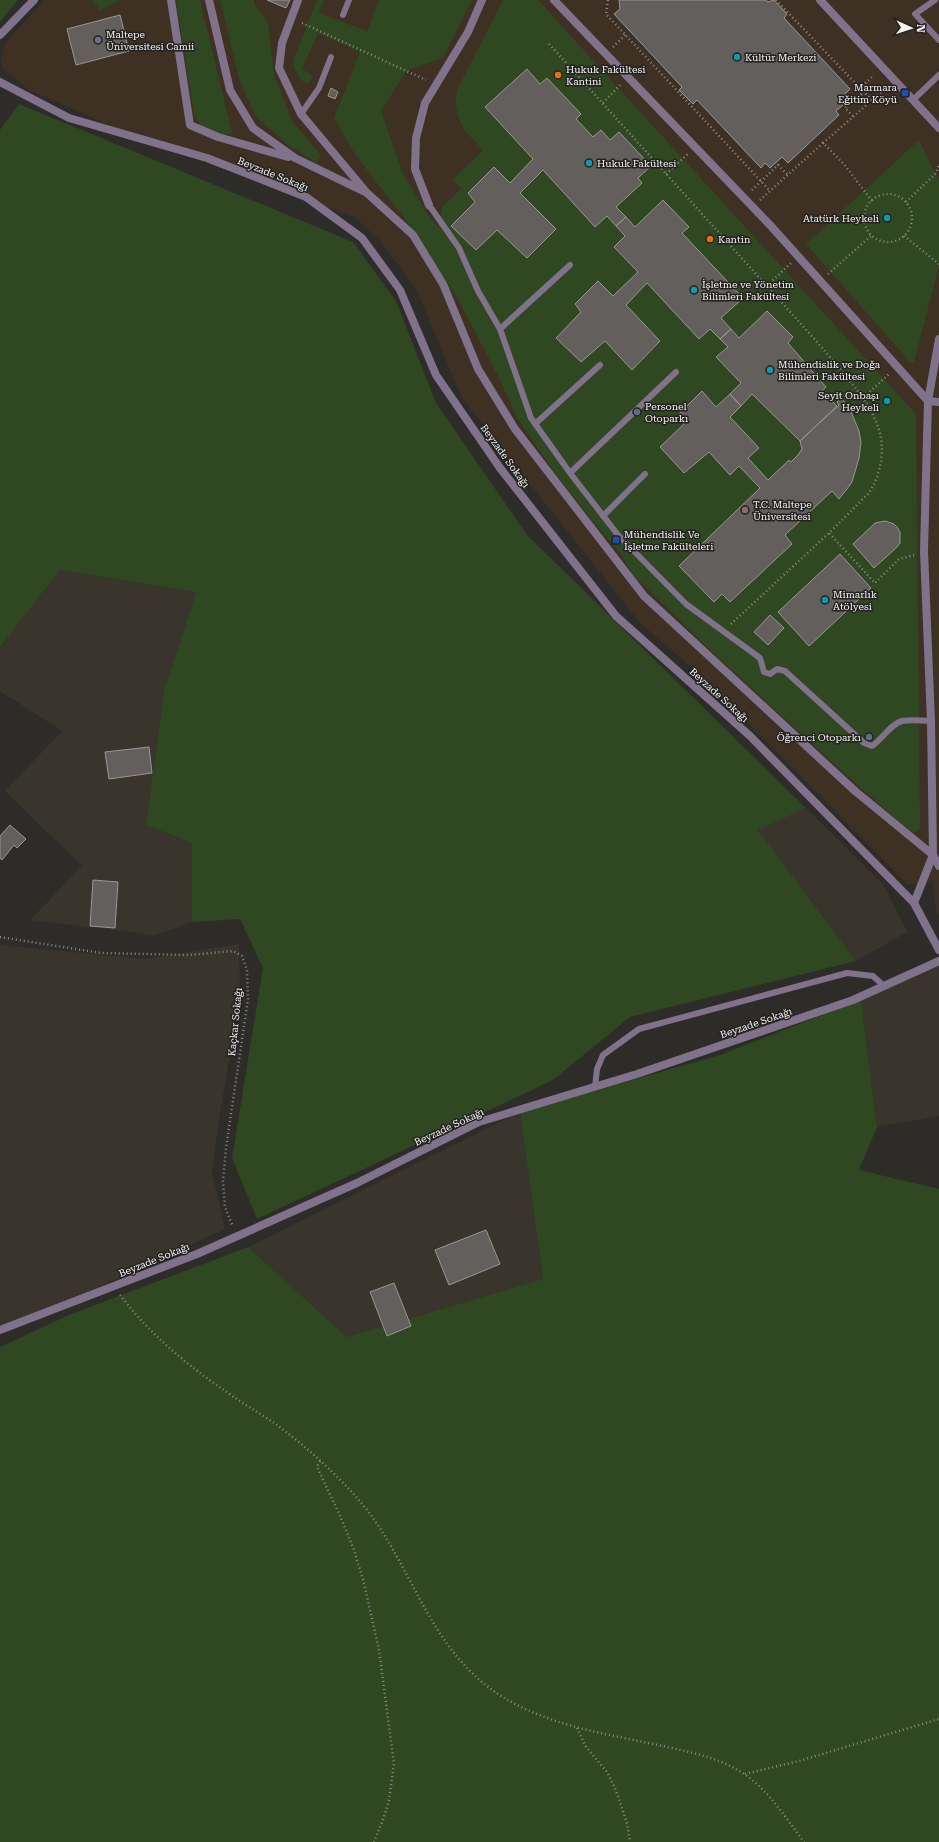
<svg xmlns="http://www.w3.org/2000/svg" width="939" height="1842" font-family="'Roboto Serif',serif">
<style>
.commercial{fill:#3f3024}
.built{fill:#39352d}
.green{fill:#2f4821}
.building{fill:#625f5d;stroke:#9a9694}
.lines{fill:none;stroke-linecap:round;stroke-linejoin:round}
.path{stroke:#8c8b88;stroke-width:2.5;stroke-dasharray:1 3;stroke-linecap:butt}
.lane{stroke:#81728b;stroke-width:6}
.street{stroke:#81728b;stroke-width:8}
.worship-dot{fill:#6b7280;stroke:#242220;stroke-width:1.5}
.culture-dot{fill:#0f9aa8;stroke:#242220;stroke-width:1.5}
.food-dot{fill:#e8710a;stroke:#242220;stroke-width:1.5}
.transit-dot{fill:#1a4fb4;stroke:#242220;stroke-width:1.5}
.service-dot{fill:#5c6f8a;stroke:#242220;stroke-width:1.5}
.education-dot{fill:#8d6e63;stroke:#242220;stroke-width:1.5}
.labels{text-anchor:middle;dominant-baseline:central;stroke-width:3;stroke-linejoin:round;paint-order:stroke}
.poi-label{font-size:10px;fill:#f4f3f1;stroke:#242220;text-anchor:start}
.street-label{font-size:10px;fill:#f4f3f1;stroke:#242220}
</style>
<rect width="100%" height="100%" fill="#2d2c29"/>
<path class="commercial" d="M44,0H939V914L936,910L932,881L908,885L705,679L640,623L462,398L416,289L381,242L356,218L139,138L29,90L2,68L1,59L5,43Z"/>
<path class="built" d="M60,570L196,592L164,691L146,825L192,843V922L155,935L30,920L82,866L5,791L62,731L0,691V647Z
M806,808L883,884L907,932L856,961L757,829Z
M239,944L240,998L219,1118L212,1172L225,1229L42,1313L0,1328V945L145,959Z
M939,964V1116L877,1127L861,1000Z
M520,1112L543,1279L347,1337L248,1247Z"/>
<path class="green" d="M0,0H18L0,22Z
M92,0H120L100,10Z
M176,0H200L232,133L218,137L201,126L194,114Z
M220,0H254V4L268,23L274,74L292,121L321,155L317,163L287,144L255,116L239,79Z
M317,0H324L319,13L367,31L379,0H472L443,58L406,71L381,111L402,172L428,215L439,228L442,207L461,189L453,179L483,150L465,131L461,124L456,108V99L457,90L503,0H538L916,414L920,829L914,833L898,821L834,764L708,648L633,575L620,553L592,520L557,476L516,416L498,376L458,299L410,226L355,154L334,118L360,52L318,33L302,69L311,74L312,78L309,83L302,81L295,70L293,61Z
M19,104L353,242L396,301L436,403L527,535L806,808L758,830L856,961L630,1017L553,1080L257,1219L232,1158L263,968L240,919L192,922V843L146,825L164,691L196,592L60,570L0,647V130Z
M919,140L939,181V266L914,362H910L806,244Z
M861,1000L877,1127L859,1170L939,1189V1842H0V1347L69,1315L248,1247L347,1337L543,1279L520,1112L720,1055Z"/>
<path class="building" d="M267,0H290L286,8Z
M619,0H766L768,2L774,0L787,14L784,18L850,89L845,94L850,99L836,111L839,115L788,163L782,157L770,168L765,163L761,168L697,100L693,104L679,90L682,87L614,14L620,9Z
M120,15L129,51L76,65L67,29Z
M527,69L540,84L547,78L581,114L576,119L593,137L601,130L610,140L619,132L651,166L638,178L642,183L616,207L626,217L616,226L607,216L595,227L543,170L520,193L556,229L527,258L497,230L476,250L451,226L475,202L468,193L494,167L510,183L533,159L485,107Z
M331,88L338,92L335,99L328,96Z
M663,200L689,227L682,233L743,298L721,318L731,329L720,339L710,329L699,339L647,283L626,305L660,341L632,370L605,341L581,362L556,338L581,312L575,304L598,281L613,296L638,272L614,247L625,236L616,226L626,217L635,227Z
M767,311L793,337L788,343L826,387L822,391L837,406L800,441L752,394L741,406L730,394L741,383L716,357L728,347L720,339L731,329L739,338Z
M702,391L716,407L730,394L741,406L730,417L759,448L748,458L768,480L789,460L791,462L798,455L802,449L800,441L839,405L837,402L841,398L849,407L859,431L861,443L859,458L852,482L847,489L839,499L832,491L785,535L792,544L730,602L722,594L714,602L679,566L760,488L739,466L730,475L709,452L684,473L660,447L684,424L678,415Z
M885,521L894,524L897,527L900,532V543L897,547L874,568L853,544L875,523Z
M840,554L871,588L809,646L778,612Z
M770,615L784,628L768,645L754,632Z
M149,747L152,773L109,779L105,752Z
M10,825L26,839L17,848L14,845L2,860L0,858V836Z
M93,880L118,882L115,928L90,926Z
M486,1230L500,1264L449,1285L435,1250Z
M394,1283L411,1326L387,1336L370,1292Z"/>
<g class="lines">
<path class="path" d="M608,0L606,14L770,191
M776,0L860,88
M302,23L426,80
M549,44C624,127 698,209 772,292C793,315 814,338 834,362C851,382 867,400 877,424C886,446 882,473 869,493L829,533L875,583L899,559L914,555
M613,47L625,35
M872,100L860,88L874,75
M603,103L620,85
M853,116L845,108L864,92
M823,143L886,88
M666,174L688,154
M752,190L778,165L788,175
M864 218a24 24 0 1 1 48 0a24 24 0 1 1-48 0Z
M760,200L823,143L843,163L872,201
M906,202L936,173L939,165
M904,236L939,264
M828,274L872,235
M767,286L791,263
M864,397L890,373
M731,624L829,533
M0,937L101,953L189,955L233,951L242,956L247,970L248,999L226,1148L223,1181L225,1207L233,1227
M120,1295C148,1332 185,1364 224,1390C241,1403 260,1413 277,1425C307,1447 334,1472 358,1499C412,1561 426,1646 498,1694C549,1727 609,1734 667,1747C694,1753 720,1758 744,1774C769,1791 786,1818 804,1842
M320,1461L317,1467L341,1518L354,1550L364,1583L379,1650L394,1764L389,1800L384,1817L374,1842
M577,1728L586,1747L607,1772L615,1788L627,1823L630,1842
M745,1774L799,1761L939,1719"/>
<path class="lane" d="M935,0L915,14L939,40
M343,15L349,0
M913,100L939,75
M301,114L319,88L331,57
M429,205L459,248L478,291L500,329L531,418L570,473L618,535L686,604L760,658L764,672L770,674L777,669L785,671L864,743L872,746C882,740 890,724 902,721C911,719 922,721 931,721
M500,329L570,265
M535,424L600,365
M570,473L676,372
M603,516L645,474
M595,1087L597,1069L603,1055L639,1029L847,973L873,976L884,986"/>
<path class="street" d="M171,0L190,125L218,137L288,157
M209,0L230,90L253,128L295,158L365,192
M298,0L282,43L279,68L301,114L367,193L413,235L443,284L478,369L515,429L644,596L855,791L933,855L939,866
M554,0L770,225L928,401L939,402
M820,0L939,128
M0,35L34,0
M0,82L69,118L207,158L306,197L362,238L400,290L436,375L500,468L616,616L750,736L914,903L939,950
M429,205L415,169L416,138L425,103L468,32L482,0
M914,903L933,855L931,721L924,551L928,401L939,339
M0,1330L197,1254L357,1183L479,1122L637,1074L853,1000L939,961"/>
</g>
<circle class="worship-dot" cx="98" cy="40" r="4"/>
<g class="culture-dot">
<circle cx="737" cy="57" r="4"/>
<circle cx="589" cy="163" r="4"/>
<circle cx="887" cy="218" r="4"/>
<circle cx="694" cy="290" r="4"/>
<circle cx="770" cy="370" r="4"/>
<circle cx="887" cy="401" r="4"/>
<circle cx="825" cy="600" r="4"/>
</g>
<g class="food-dot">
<circle cx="558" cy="75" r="4"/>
<circle cx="710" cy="239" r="4"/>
</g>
<g class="transit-dot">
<rect x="901" y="89" width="8" height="8" rx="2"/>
<rect x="612" y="536" width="8" height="8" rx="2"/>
</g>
<g class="service-dot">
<circle cx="637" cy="412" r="4"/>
<circle cx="869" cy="737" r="4"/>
</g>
<circle class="education-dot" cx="745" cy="510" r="4"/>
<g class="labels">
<g class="poi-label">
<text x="106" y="34">Maltepe<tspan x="106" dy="12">Üniversitesi Camii</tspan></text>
<text x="745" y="57">Kültür Merkezi</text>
<text x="566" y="69">Hukuk Fakültesi<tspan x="566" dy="12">Kantini</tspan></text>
<text x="897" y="87" text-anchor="end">Marmara<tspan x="897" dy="12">Eğitim Köyü</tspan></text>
<text x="597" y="163">Hukuk Fakültesi</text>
<text x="879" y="218" text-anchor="end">Atatürk Heykeli</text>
<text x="718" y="239">Kantin</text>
<text x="702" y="284">İşletme ve Yönetim<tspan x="702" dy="12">Bilimleri Fakültesi</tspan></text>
<text x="778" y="364">Mühendislik ve Doğa<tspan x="778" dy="12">Bilimleri Fakültesi</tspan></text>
<text x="879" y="395" text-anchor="end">Seyit Onbaşı<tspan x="879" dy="12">Heykeli</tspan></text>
<text x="645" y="406">Personel<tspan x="645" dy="12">Otoparkı</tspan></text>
<text x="753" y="504">T.C. Maltepe<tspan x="753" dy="12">Üniversitesi</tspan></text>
<text x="624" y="534">Mühendislik Ve<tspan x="624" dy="12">İşletme Fakülteleri</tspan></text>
<text x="833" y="594">Mimarlık<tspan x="833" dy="12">Atölyesi</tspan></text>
<text x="861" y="737" text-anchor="end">Öğrenci Otoparkı</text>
</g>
<g class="street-label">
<text transform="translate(273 174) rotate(22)">Beyzade Sokağı</text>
<text transform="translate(505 456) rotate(54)">Beyzade Sokağı</text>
<text transform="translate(719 695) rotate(42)">Beyzade Sokağı</text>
<text transform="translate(235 1022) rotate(-84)">Kaçkar Sokağı</text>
<text transform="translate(756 1023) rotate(-19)">Beyzade Sokağı</text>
<text transform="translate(449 1127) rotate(-25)">Beyzade Sokağı</text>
<text transform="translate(154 1260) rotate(-22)">Beyzade Sokağı</text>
</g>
</g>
<g transform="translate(911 28) rotate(93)" stroke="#242220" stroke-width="3" paint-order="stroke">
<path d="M0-3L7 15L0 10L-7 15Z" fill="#f4f3f1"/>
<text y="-6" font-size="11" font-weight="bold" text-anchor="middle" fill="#f4f3f1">N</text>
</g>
</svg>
